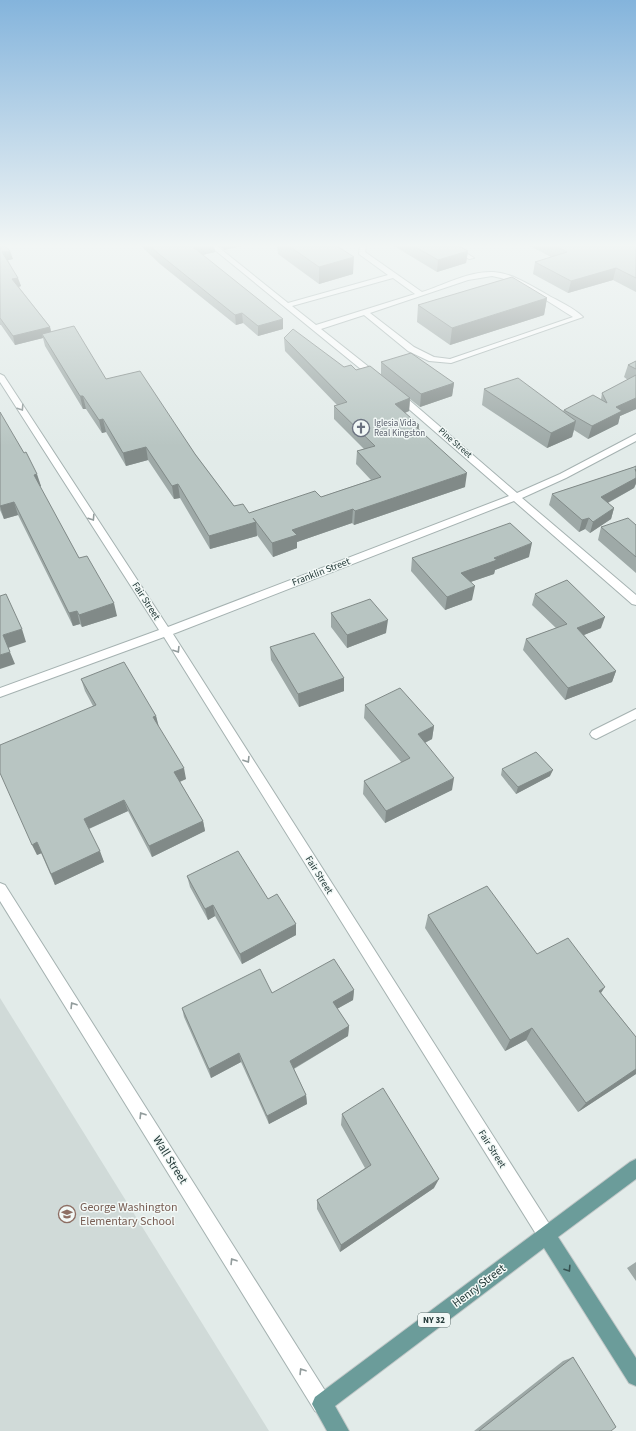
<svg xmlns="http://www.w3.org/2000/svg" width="636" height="1431" font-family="'Source Sans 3',sans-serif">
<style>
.built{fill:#d0dad8}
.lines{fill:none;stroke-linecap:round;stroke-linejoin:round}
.minor-casing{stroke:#a5b2b1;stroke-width:2}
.major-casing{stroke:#c2c8c8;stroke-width:2}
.minor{fill:#fff;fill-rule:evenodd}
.major{fill:#6b9c9a;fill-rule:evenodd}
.wall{fill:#9ea9a7}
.shaded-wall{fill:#818a88}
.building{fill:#b8c5c2;stroke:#818a88}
.oneway{stroke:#929c9c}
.oneway2{stroke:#365251}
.labels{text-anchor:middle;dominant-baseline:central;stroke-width:3;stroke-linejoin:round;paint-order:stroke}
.far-worship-label{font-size:9px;fill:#5b616d;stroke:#f2f8f6;text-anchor:start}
.far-street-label{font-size:9px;fill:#243a39;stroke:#f2f8f6}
.shield{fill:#f2f8f6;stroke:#627372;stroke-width:1}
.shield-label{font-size:9px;font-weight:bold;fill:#243a39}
.street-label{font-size:10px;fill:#243a39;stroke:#f2f8f6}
.near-street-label{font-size:12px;fill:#243a39;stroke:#f2f8f6}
.near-education-label{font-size:12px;fill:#785e54;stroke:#f2f8f6;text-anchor:start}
</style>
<rect width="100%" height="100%" fill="#e2ebe9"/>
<path class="built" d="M0,998L269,1431H0Z"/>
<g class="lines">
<g class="minor-casing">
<path id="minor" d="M210,246H217L288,303L388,275L359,254L360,246H366L365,252L422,292C444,285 469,271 493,272C512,273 530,285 546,294C558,301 574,308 583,317L451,363L429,361L408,351L364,315L321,329L379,375V379H373ZM492,276C521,281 548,302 573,317L450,359L434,357L414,347L370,313L468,280ZM393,278L415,294L316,325L292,306Z
M447,246H455L474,258L469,259Z
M0,374L4,376L168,627L509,496L395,397L394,395L395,393H401L517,493L560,474L636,434V441L566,478L522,498L636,595V605L632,604L514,501L173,634L553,1230L556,1236L553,1242L547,1245L541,1242L164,637L0,697V688L159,630L0,382Z
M636,709V719L596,739L592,737L590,734L592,731Z
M0,883L5,885L329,1397L332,1404L329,1411L322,1414L315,1411L0,901Z"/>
</g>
<g class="major-casing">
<path id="major" d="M636,1159V1179L558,1237L636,1358V1386L629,1383L544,1248L335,1406L349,1431H327L312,1404L315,1397L630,1162Z"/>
</g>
<use href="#minor" class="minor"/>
<use href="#major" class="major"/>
</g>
<path class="wall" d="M0,246L13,259L8,260L21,286L19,287L50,327L51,332L106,379L195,454L234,506L249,513L321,497L371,480L356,464L357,451L364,449L334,419V406L337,405L285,351L284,338L344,367L356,370L381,374V362L454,383L452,396L420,407L410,399L409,411L405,413L419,425L418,429L465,487L354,525L352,523L297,542V548L273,557L257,535V536L210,549L180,498L174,499L148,460L126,466L106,432L102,433L86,409H83L45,346L43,338L15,345L1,325H0Z
M141,246H214L215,252L202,255L283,329L258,336L243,323L236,325L160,264Z
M220,246H241L224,250Z
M277,246H337L353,274L319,284L278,254Z
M394,246H459L468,251L466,263L437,272Z
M530,246H636V292L613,280L568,293L533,274L535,262L551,257Z
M547,298L544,315L450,345L417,322L418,305Z
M636,361V409L620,416L618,424L588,439L574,430L572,437L547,448L482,405L484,389L563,411L564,410L601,399L602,393L628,380L624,377L628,365Z
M0,412L41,486L40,487L79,558L117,616L82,627L80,624L73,626L18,515L4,519L0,510Z
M636,466V484L634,488L608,503L614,508L611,519L590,533L585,529L579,532L549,505L552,494L634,467Z
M636,525V573L598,540L601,527Z
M529,557L495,570L494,574L470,582L472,600L445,610L411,571L412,558Z
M535,594L601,628L584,635L616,671L612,682L565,700L523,650L526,639L556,628L532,605Z
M331,613L386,633L347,648L331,627Z
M270,647L344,678V691L299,707L271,660Z
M81,679L156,716L158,726L186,779L180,782L203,821L205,831L152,857L128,811L89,829L104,862L55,885L41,853L37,855L93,706L85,691Z
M365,705L434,726L432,739L425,743L452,790L385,823L363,794L364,781L402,763L364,718Z
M502,769L550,776L516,794L501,775Z
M187,876L268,899L296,935L242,964L215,916L208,920L190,887Z
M428,915L537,954L601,993L636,1037V1074L578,1112L526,1040L505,1051L425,928Z
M354,990L353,1000L337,1009L349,1026L348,1036L294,1069L306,1095L307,1104L269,1124L241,1062L211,1078L184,1017L182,1008L272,993Z
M342,1114L434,1188L340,1252L317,1209V1200L365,1168L341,1125Z
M636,1262V1281L627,1268Z
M573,1357L611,1431H474L563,1361Z"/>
<path class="shaded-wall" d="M199,246H214L215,252L194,257L193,247Z
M224,246H241L224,250Z
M10,251L13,259L5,261L2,252Z
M468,251L466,263L437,272L438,260Z
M354,257L353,274L319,284V267Z
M616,268L613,280L568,293L571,281Z
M18,278L21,286L15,288L12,279Z
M547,298L544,315L450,345L452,328Z
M242,313L243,323L236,325L235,315Z
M283,319V329L258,336V326Z
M50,327L52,336L42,334L43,338L15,345L13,336Z
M454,383L452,396L420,407L421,394Z
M80,396H83L86,409H83Z
M410,398L409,411L394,417L395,404Z
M636,398V409L620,416L618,424L588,439L592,426L616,407Z
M103,419L106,432L102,433L99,420Z
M576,421L572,437L547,448L551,433Z
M419,425L418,438L415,426Z
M146,447L148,460L126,466L123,453Z
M467,473L465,487L354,525L355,511Z
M37,474L41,486L38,487L34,475Z
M636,478V483L634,488L598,508L601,497Z
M178,484L180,498L174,499L172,486Z
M14,502L18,515L4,519L0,506Z
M614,508L611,519L590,533L593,522Z
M353,509L352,523L297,542V548L273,557L272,543L292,530Z
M589,518L585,529L579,532L582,520Z
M256,522L257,536L210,549L209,536Z
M532,543L529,557L495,570L494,574L459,586L461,573L494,558Z
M475,586L472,600L445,610L447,597Z
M114,603L117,616L82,627L79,615Z
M77,611L80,624L73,626L69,613Z
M605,617L601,628L574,639L577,628Z
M388,620L386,633L347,648V635Z
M22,629L26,642L8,648L3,635Z
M10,652L15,664L0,669V655Z
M616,671L612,682L565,700L568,688Z
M344,678V691L299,707L298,694Z
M156,716L159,727L153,717Z
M434,726L432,739L416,747L418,734Z
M184,768L186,779L176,783L174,772Z
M553,770L550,776L516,794L518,787Z
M454,778L452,790L385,823L386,811Z
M124,800L128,811L88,829L84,819Z
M203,821L205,831L152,857L149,846Z
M37,842L42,853L37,855L32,845Z
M100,851L104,862L55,885L51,874Z
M213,905L215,916L208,920L205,909Z
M296,924V935L242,964L240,954Z
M605,987L597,999L599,991Z
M354,990L353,1000L333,1011V1002Z
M349,1026L348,1036L291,1070L290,1061Z
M532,1028L526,1040L505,1051L510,1040Z
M239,1053L241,1062L211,1078L209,1069Z
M636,1069V1074L578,1112L586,1103Z
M306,1095L307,1104L269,1124L267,1116Z
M439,1179L434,1188L340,1252L341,1245Z"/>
<path class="building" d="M0,246H5L10,251L2,252L18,278L12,279L50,327L13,336L0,318Z
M150,246H199L193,247L283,319L258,326L242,313L235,315L159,254Z
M289,246H337L354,257L319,267Z
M414,246H459L468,251L438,260Z
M556,246H633L636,247V278L616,268L571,281L535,262L567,252Z
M512,277L547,298L452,328L418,305Z
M74,326L106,379L140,371L195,454L234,506L243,504L249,513L315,491L321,497L381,477L357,451L375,446L334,406L347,402L284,338L293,329L344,367L351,365L356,370L370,366L410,398L395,404L419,425L415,426L467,473L355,511L353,509L292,530L297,535L272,543L253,518L256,522L209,536L178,484L172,486L146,447L123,453L103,419L99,420L83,396H80L42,334Z
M411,353L454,383L421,394L381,362Z
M636,361V369L628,365Z
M636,375V398L616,407L622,411L592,426L564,410L593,395L607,403L602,393Z
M518,378L576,421L551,433L484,389Z
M0,412L24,453L26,452L37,474L34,475L79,558L87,556L114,603L79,615L77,611L69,613L14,502L0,506Z
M636,466V470L635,469L636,472V478L601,497L614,508L593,522L589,518L582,520L552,494L634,467Z
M628,518L636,525V557L601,527Z
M510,523L532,543L494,558L497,560L461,573L475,586L447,597L412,558Z
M567,580L605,617L577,628L616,671L568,688L526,639L567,624L535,594Z
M6,594L22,629L3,635L10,652L0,655V596Z
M370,599L388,620L347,635L331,613Z
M314,633L344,678L298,694L270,647Z
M124,662L156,716L153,717L184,768L174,772L203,821L149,846L124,800L84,819L100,851L51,874L37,842L32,845L0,773V745L96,705L81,679Z
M400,688L434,726L418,734L454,778L386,811L364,781L410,758L365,705Z
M536,752L553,770L518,787L502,769Z
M238,851L268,899L277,894L296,924L240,954L213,905L205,909L187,876Z
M487,886L537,954L568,938L605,987L599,991L636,1037V1069L586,1103L532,1028L510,1040L428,915Z
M334,959L354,990L333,1002L349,1026L290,1061L306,1095L267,1116L239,1053L209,1069L182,1008L260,969L272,993Z
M383,1088L439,1179L341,1245L317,1200L371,1165L342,1114Z
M573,1357L616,1427L611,1431H479Z"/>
<defs><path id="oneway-chevron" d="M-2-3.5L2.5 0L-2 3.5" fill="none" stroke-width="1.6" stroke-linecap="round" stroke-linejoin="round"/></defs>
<g class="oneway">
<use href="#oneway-chevron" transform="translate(21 408) rotate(57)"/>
<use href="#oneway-chevron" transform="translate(92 518) rotate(57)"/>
<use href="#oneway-chevron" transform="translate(177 650) rotate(58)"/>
<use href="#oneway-chevron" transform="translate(247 760) rotate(58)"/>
<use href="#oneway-chevron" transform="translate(73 1005) rotate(-122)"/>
<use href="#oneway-chevron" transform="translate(142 1115) rotate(-122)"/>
<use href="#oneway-chevron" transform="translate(233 1261) rotate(-122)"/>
<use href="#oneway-chevron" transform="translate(302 1371) rotate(-122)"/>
</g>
<use class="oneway2" href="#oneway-chevron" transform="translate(568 1269) rotate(57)"/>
<linearGradient id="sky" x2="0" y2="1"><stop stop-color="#84b4dc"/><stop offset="0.55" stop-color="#f2f6f5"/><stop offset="1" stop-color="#f2f6f5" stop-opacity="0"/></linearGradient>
<rect width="636" height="446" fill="url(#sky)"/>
<defs>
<g id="church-ring" transform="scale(0.9)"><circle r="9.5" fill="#f2f8f6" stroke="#6b7280" stroke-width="1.5"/><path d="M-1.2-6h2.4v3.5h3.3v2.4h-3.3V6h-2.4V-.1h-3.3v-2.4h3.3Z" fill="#6b7280"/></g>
<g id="school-ring" transform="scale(0.9)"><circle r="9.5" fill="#f2f8f6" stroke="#8d6e63" stroke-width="1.5"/><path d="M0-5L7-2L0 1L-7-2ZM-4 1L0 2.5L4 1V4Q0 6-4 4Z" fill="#8d6e63"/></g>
</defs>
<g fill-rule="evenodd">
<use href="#church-ring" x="361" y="428"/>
<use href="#school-ring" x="67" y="1214"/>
</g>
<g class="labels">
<g class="far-worship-label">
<text x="374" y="423">Iglesia Vida<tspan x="374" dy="10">Real Kingston</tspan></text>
</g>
<g class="far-street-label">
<text transform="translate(455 443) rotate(41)">Pine Street</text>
</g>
<rect class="shield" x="418" y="1313" width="32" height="14" rx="3"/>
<g class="shield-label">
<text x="434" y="1320">NY 32</text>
</g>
<g class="street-label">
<text transform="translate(321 572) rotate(-21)">Franklin Street</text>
<text transform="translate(146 601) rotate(57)">Fair Street</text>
<text transform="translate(319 875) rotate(58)">Fair Street</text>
<text transform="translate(492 1149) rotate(58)">Fair Street</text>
</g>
<g class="near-street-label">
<text transform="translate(170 1160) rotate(58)">Wall Street</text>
<text transform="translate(479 1286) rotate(-37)">Henry Street</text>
</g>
<g class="near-education-label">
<text x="80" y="1207">George Washington<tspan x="80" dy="14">Elementary School</tspan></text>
</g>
</g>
</svg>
